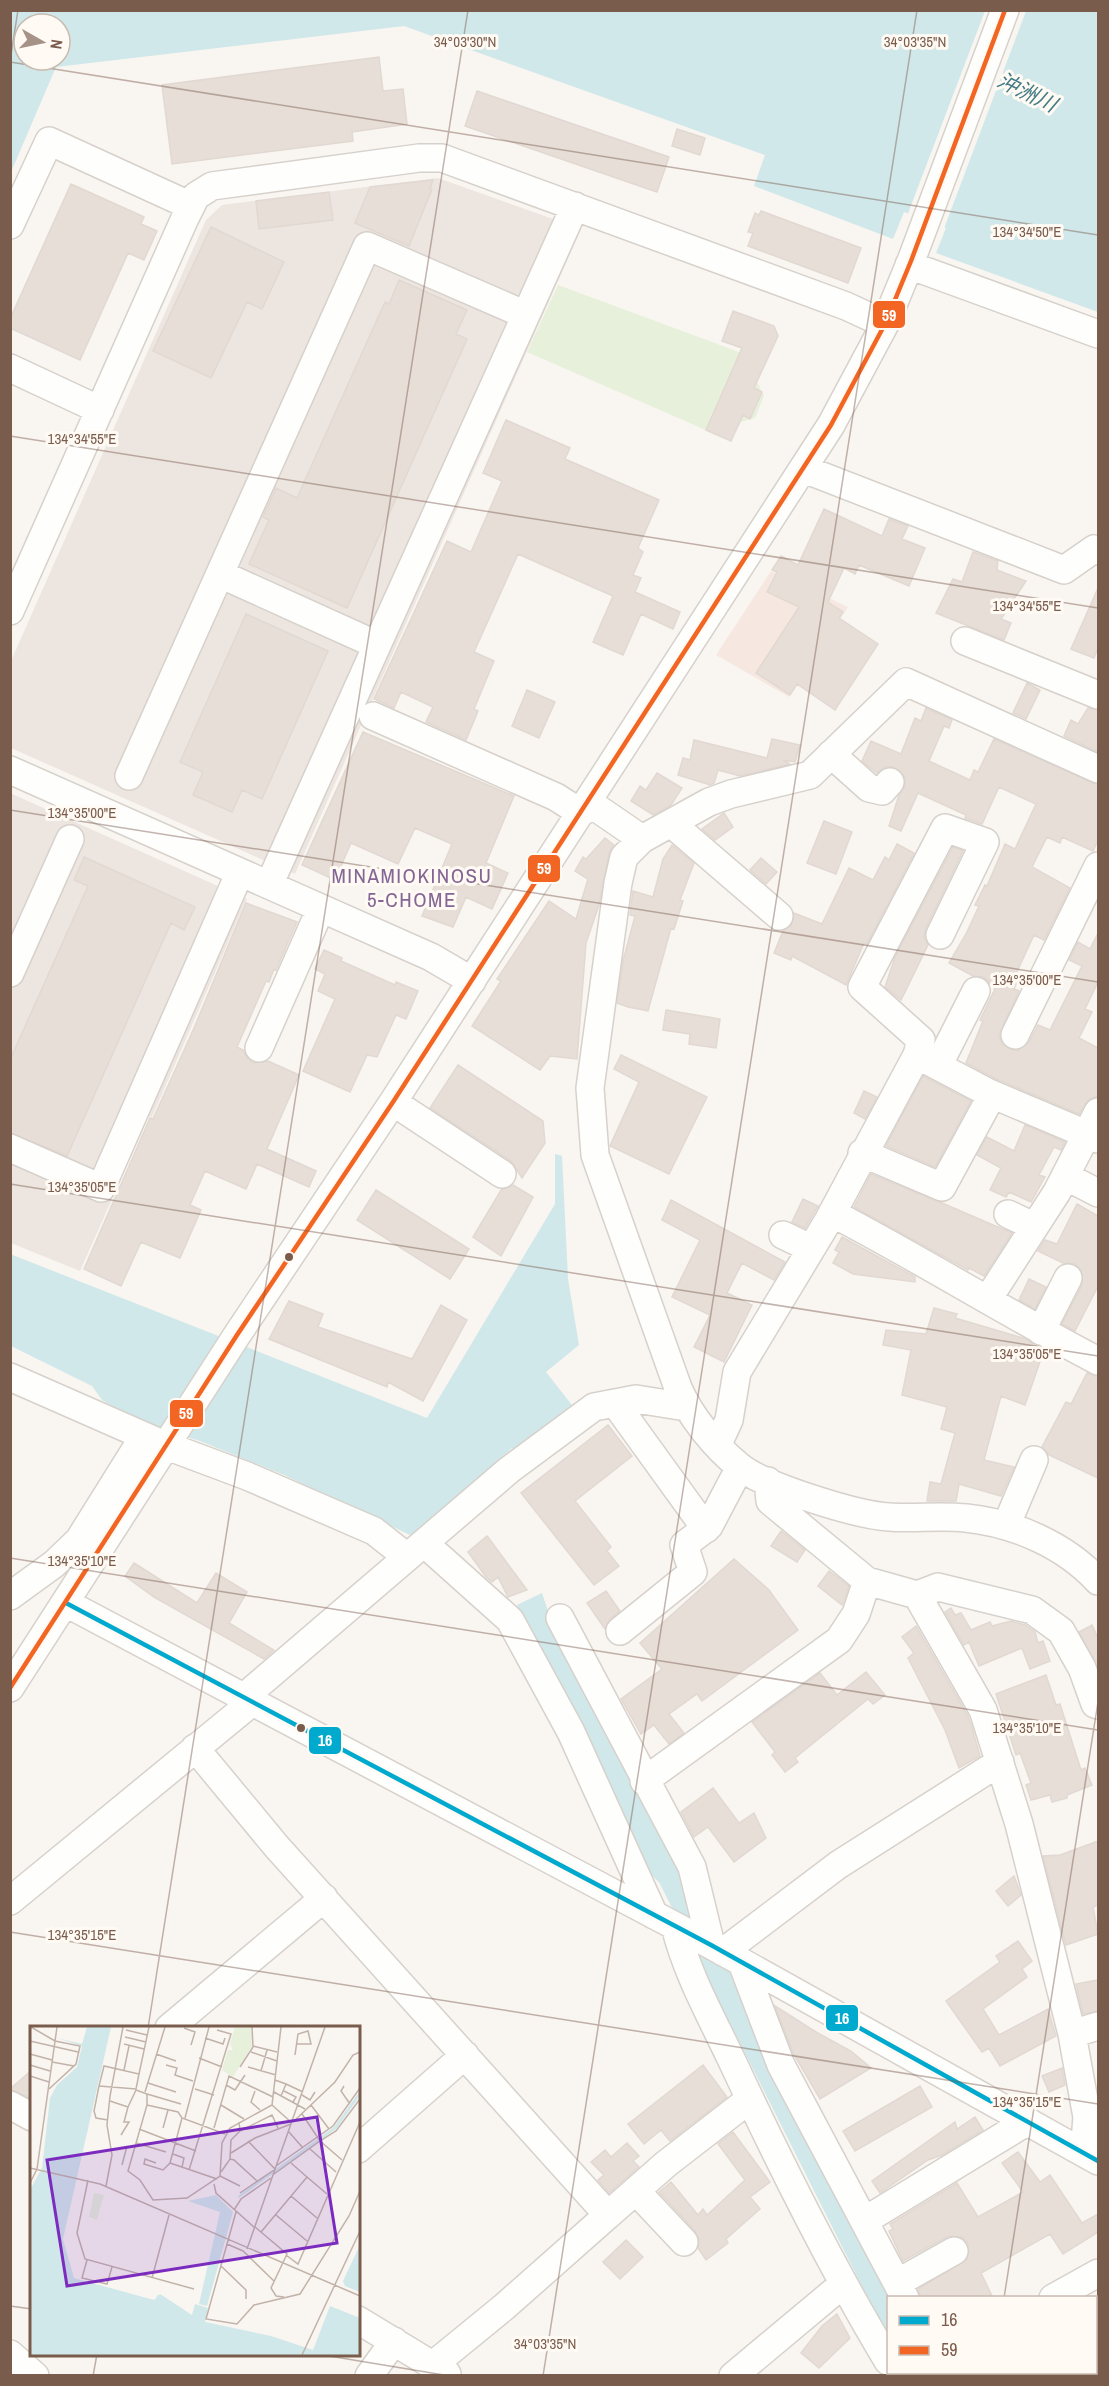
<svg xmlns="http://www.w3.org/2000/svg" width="1109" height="2386" font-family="'Archivo Narrow','Noto Sans JP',sans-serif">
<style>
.commercial{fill:#f6e8e1}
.industrial{fill:#ede5e0}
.green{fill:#e7f0db}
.water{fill:#d0e8ea;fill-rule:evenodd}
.pier{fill:#f9f5f0}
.building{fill:#e6ded7;stroke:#e2d8d2;stroke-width:1.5}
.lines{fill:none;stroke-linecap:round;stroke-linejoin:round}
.minor-casing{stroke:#d7d1cb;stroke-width:30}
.minor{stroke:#fefefd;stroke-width:27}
.bus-1-casing{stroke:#fffaf3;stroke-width:9}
.bus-2-casing{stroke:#fffaf3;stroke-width:9}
.bus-1{stroke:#00a9ce;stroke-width:4.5}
.bus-2{stroke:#f26522;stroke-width:4.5}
.ticks{fill:none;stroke:#7a5c4d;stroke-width:1.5;stroke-opacity:0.45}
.bus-dot{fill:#7a5c4d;stroke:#fffaf3;stroke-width:2}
.labels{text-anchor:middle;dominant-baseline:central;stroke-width:6;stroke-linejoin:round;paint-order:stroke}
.water-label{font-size:21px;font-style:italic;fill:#437c86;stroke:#fffaf3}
.neighbourhood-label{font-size:21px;letter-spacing:1.5px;fill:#846695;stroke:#fffaf3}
.inset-river{fill:none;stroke:#d0e8ea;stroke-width:3}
.inset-road{fill:none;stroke:#c2b3aa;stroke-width:1.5}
.view{fill:#7b2cbf;fill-opacity:0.15;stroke:#7b2cbf;stroke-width:3}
.inset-edge{fill:none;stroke:#7a5c4d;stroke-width:3}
.ticks-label{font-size:15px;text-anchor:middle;fill:#7a5c4d;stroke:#fffaf3;stroke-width:6;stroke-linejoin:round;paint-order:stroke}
.line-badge{stroke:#fffaf3;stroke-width:2}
.badge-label{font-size:16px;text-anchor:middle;font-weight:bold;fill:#fff}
</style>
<rect width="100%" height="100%" fill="#f9f5f0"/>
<path class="commercial" d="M771,571L848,607L789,697L716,655Z"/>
<path class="industrial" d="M438,178L581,229L295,874L11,748V661L206,220L222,205Z
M10,793L247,899L152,1117L149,1116L80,1271L11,1243Z"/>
<path class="green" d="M558,285L766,362L757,382L764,396L755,418L740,422L731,441L527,352Z"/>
<path class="water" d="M11,11H1098V312L936,253L946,228L904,212L893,239L754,186L765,155L404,26L56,67L11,172ZM24,24H60V60H24Z
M555,1154L562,1156L568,1279L579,1345L546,1372L575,1409L519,1455L512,1448L412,1536L284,1475L200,1441L139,1422L102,1400L92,1386L11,1346L10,1254L427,1418L555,1204Z
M542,1593L551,1620L734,1976L892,2297L888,2298V2338L659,1882L646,1871L517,1605Z"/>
<path class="pier" d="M985,11H1026L934,255L942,230L907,216Z"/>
<path class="building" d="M379,57L383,91L403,89L407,124L352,132L353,141L172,164L162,85Z
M477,91L669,157L657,192L465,126Z
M677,129L705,138L700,155L672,146Z
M433,180L430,188L432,189L409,246L355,223L370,187Z
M71,184L144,217L141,224L157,231L144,260L128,253L80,360L10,328V319Z
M329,192L333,220L259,229L256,201Z
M761,211L861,248L848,283L748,246L753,233L748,232L755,213L759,215Z
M211,227L284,262L262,309L247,302L211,378L153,351Z
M399,280L467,310L456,334L467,339L347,608L249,564L269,520L263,517L276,488L297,498L385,302L389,304Z
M733,311L774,326L778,336L754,388L762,392L753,412L750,419L743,415L731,441L706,430L742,348L722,341Z
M506,420L570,448L565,459L659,500L638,548L643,552L633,575L641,578L635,592L680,612L673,629L641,614L623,655L593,642L613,596L518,554L474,652L494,661L474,709L478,711L466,740L426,722L433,707L401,692L394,708L374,699L447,541L471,552L502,481L483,473Z
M824,509L882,536L889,519L908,526L902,539L925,548L909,586L859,565L855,574L844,568L828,602L843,612L839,618L878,644L835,710L797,684L790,695L756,673L799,607L767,592L777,572L772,570L781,556L798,565Z
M973,552L998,561L997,570L1026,581L1001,619L1011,623L1004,640L936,613L953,579L962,582Z
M1098,588V648L1094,658L1071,649Z
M246,614L328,651L262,799L242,790L232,812L193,795L203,772L180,762Z
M1027,683L1040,690L1026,719L1013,713Z
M527,690L555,702L539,738L512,726Z
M926,708L952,720L949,728L944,726L929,761L970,780L974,770L978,772L994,739L1098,785V840L1093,851L1062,837L1060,843L1047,837L1032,867L1070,888L1044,940L1034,935L1014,978L1018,979L1014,989L1019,991L999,1035L1002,1044L1017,1051L1029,1042L1038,1025L1050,1030L1082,966L1069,960L1078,942L1090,949L1098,933V982L1085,1009L1092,1012L1079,1038L1098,1048V1096L1089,1099L1079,1114L996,1079L966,1063L983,1021L980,1020L995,989L984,977L973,976L949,963L966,934L979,906L975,905L985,885L987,886L1005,844L1015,849L1036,804L999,787L982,824L965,818L966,815L918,793L901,831L889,826L899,795L905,786V777L893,767H885L877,773L862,761L871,741L901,754L915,718L921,721Z
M1088,708L1098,710V752L1064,736L1071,720L1078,724Z
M363,732L514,796L486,863L508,873L492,909L466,897L453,927L422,916L452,844L415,828L398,864L351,843L335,880L302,865Z
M772,739L800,745L795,762L783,760L790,764L740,776L718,770L714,783L710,785L678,775L683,758L690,760L694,740L767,758Z
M657,773L682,788L671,805L653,815L631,801L640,786L646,790Z
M724,813L733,827L715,840L702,829Z
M824,821L852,832L836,874L807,863Z
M605,838L614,845L609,853L599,905L586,943L577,1059L550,1056L540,1070L472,1026L501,981L497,979L549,901L576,919L588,879L575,871L583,857L586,859Z
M897,844L914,853L867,944L864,943L846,985L792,956L791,960L774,953L783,931L791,926L794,913L822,924L849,868L873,880L885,857L889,860Z
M672,845L694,863L680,900L683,901L674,929L671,928L648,1011L628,1007L617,1003L623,961L635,916L630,915L633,891L653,897L663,859Z
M953,847L963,851L926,928L924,937L928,945L901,1000L885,987L895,957Z
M84,857L195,907L184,930L171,923L67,1156L10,1133V1060L88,886L74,880Z
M761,858L777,872L766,884L750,870Z
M246,903L297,922L276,970L274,969L269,982L266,981L237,1047L243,1050L247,1058L253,1063L268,1061L299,1075L267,1149L316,1171L309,1187L257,1164L246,1189L205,1171L190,1205L201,1210L180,1258L141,1242L121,1286L84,1269L150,1118L153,1119L194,1028Z
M324,950L342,958L341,961L395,985L396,982L418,991L406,1019L396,1015L377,1057L367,1055L350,1092L303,1071L335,999L318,991L325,974L315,969Z
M666,1010L720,1019L716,1048L689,1044L690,1034L663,1030Z
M621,1055L707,1097L669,1174L610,1146L639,1082L614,1069Z
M458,1065L543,1121L545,1143L522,1178L511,1161L430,1108Z
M923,1076L971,1101L935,1167L886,1146Z
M864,1091L877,1097L865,1119L854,1113Z
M1025,1125L1065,1142L1061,1150L1054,1147L1039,1175L1045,1177L1031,1202L1009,1192L1006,1197L990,1190L1001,1168L977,1155L987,1137L1014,1151Z
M871,1174L942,1203L1012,1233L984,1276L969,1268L968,1270L854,1207Z
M513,1185L533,1197L501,1256L473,1237L501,1190Z
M376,1190L469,1249L450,1279L357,1220Z
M803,1199L818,1206L805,1228L792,1222Z
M671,1200L785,1262L774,1280L742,1263L727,1293L752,1305L724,1362L694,1347L710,1315L672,1297L700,1240L662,1220Z
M1077,1204L1098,1216V1286L1075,1331L1062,1324L1082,1285L1081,1270L1075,1264L1063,1263L1038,1251L1045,1240L1057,1244Z
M842,1237L915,1277V1282L853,1274L833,1263L839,1252L835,1250Z
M1029,1279L1046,1287L1035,1309L1019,1300Z
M289,1301L323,1314L318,1327L412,1359L441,1305L467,1320L423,1401L388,1382L387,1387L269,1339Z
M934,1308L957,1314L955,1318L1023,1338L1044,1350L1025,1405L1001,1396L984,1460L1014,1467L1001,1496L959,1484L956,1501H927L930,1482L941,1484L955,1433L941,1429L947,1407L902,1395L911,1350L883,1345L886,1330L926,1334Z
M1087,1373L1098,1377V1478L1049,1455L1042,1447L1066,1402L1071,1404Z
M608,1425L632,1456L575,1501L611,1547L607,1551L619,1566L594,1585L521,1493Z
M781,1531L805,1550L797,1562L771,1546Z
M487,1536L488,1537L527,1590L508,1597L498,1577L492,1582L486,1577L468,1552Z
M734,1559L769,1590L798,1630L702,1701L697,1694L669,1714L684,1733L669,1744L654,1725L641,1734L621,1699L662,1669L640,1643Z
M134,1563L197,1603L216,1573L247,1592L229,1623L274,1650L264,1659L154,1597L125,1576Z
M829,1571L849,1586L842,1605L818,1586Z
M606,1591L620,1611L610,1619L605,1629L587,1603Z
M951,1608L955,1615L961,1613L971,1630L990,1622L992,1626L1011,1621L1025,1625L1035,1632L1038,1643L1043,1641L1050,1661L1030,1669L1022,1648L979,1666L969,1642L964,1645L945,1612Z
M1092,1625L1098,1638V1667L1079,1632Z
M916,1626L968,1716L972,1728L980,1756L959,1768L945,1730L908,1658L914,1653L902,1637Z
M866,1672L885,1695L873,1704L868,1699L806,1749L795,1758L798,1762L785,1772L772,1755L775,1752L752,1722L820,1673L837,1695Z
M1046,1675L1056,1705L1060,1704L1081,1770L1085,1768L1092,1785L1067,1795V1798L1052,1802L1050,1795L1031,1800L1026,1785L1031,1783L1020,1753L1016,1755L996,1694Z
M713,1788L739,1823L754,1813L766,1838L734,1862L708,1827L694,1837L681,1812Z
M1098,1841V1905L1093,1907L1098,1934L1066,1945L1043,1856L1060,1855Z
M1014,1876L1021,1895L1008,1906L996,1891Z
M1018,1941L1032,1961L1022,1969L1027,1977L983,2009L999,2035L1048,2009L1056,2036L1000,2066L989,2048L982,2052L946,2001L1000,1962L996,1956Z
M1098,1980V2011L1083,2014L1076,1984Z
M775,2006L816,2032L851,2051L871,2068L820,2099L793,2053Z
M703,2065L727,2097L670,2141L661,2130L644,2144L628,2124Z
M1062,2068L1065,2085L1049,2092L1042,2076Z
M32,2070V2099L10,2089Z
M920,2086L932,2107L855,2151L843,2131Z
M975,2117L983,2130L942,2155L928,2160L880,2193L872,2181L955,2122L957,2129Z
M733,2132L770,2182L750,2197L760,2209L726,2239L728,2243L706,2260L698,2248L699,2239L695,2231L659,2192L671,2182L698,2215L703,2209L707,2215L745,2180L718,2144Z
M627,2143L639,2156L633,2161L639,2167L609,2193L598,2180L604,2175L591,2162L605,2150L611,2157Z
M1018,2152L1040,2182L1050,2175L1082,2223L1098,2214V2232L1063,2254L1050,2234L981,2273L993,2298H921L918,2289L967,2259L968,2244L962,2237H947L903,2261L889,2231L893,2229L890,2224L957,2183L978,2217L1023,2192L1002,2163Z
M626,2240L643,2257L620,2279L603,2262Z
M837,2314L850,2338L819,2368L801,2353L822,2326Z"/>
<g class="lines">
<g class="minor-casing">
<path id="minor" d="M10,225L49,141L191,206
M909,265L1098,334
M10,368L100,410
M804,469L1064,570L1094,549L1098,551
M220,574L377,645
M10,611L185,218L196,196L212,186L419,158H442L846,306L885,324
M965,641L1098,695
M373,716L556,797L581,813
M831,754L869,788L882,791L890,782
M1098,769L906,682L810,775L731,794L709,802L642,839L624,857L618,883L590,1088L595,1155L678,1388C690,1416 715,1447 739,1466C763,1486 856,1515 889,1517C914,1519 940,1515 966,1518C1014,1523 1065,1545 1098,1581
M10,770L431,957L472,981
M129,776L367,246L526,315
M588,802L642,839
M672,824L779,916
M269,885L575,206
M940,935L985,842L945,828L862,987L921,1040L917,1055L989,1093L1098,1139
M10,973L70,839
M1015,1035L1098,866
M259,1048L321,908
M938,1066L976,991
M393,1102L502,1174
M10,1148L101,1188L240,872
M862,1153L942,1187L992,1095
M1065,1176L1098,1193
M832,1213C922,1260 1008,1314 1098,1361
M1008,1214L1033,1226
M783,1235L810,1248
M988,1299L1057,1192L1098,1112
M1041,1331L1068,1278
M10,1377L167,1446L247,1476L374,1531L407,1557
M615,1403L706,1529
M718,1444L729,1420L737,1372L828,1221L917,1055
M1006,1526L1034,1460
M424,1543L510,1620L571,1732L654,1915
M867,1581L917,1595L938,1587L1032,1610L1061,1631L1082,1668L1095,1704L1098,1705
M917,1595L983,1710L1019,1824L1072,2034L1087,2117L1084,2153
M10,1596L54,1564L79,1540L144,1436
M66,1603L711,1945L1098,2161
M560,1618L692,1867L711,1945
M620,1631L693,1572L684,1545L709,1526L740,1467
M10,1688L237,1335L393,1102L831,425L885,324L911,261L1005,10
M243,1698L509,1470L594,1407L636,1399L686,1407
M195,1748L277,1847L608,2215L504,2307L433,2365
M644,1781L839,1640L856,1614L867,1581L770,1501L768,1481
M10,1901L251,1703
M675,1926C687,1975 713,2020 734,2065C781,2166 831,2266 888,2361
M723,1952L838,1865L1000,1762
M742,1963L781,2065L905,2298
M169,2028L324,1898
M1072,2034L1098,2026
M10,2105L32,2117
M358,2149L465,2055
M636,2191L684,2242
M608,2215L666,2164L750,2099
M864,2221L1028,2121
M897,2283L954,2251
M1053,2298L1098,2273
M358,2320L447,2374
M10,2354L35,2376
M946,2372L948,2376
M369,2376L394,2341
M733,2376L842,2285
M915,2376L920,2372"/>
</g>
<use href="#minor" class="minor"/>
<g class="bus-1-casing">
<path id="bus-1" d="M66,1603L711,1945L1098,2161"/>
</g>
<g class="bus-2-casing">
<path id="bus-2" d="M10,1688L237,1335L393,1102L831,425L885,324L911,261L1005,10"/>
</g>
<use href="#bus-1" class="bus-1"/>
<use href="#bus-2" class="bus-2"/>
</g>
<path class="ticks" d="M10,61L18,10M10,62L1098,235M10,436L1098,608M10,810L1098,982M10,1184L1098,1356M10,1558L1098,1730M10,1932L1098,2104M148,2028L468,10M1004,2298L1098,1702M10,2306L32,2309M317,2354L450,2376M93,2376L97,2354M543,2376L917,10M992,2376V2372"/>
<g class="bus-dot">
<circle cx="289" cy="1257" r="5"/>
<circle cx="301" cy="1728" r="5"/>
</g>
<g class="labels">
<g class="water-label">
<text transform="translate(1027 92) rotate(26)">沖洲川</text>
</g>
<g class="neighbourhood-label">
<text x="412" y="875">MINAMIOKINOSU<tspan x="412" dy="24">5-CHOME</tspan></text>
</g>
</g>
<g transform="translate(30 2026)">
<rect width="330" height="330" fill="#f9f5f0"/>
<path d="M205,1H221L222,20L203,51L192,44L198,24H203L200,18ZM64,167L74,169L67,194L59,191Z" fill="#e7f0db"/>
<path d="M57,1H81L33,213L44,252L124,274L130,268L162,289L165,278L178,282L175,296L241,310L283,324L300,280L330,292V329H0V164L12,142L20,72L27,59L47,41L52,20L27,12L52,18ZM330,65L327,74L306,103L209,172L208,170L304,101ZM186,169L203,186L177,280L169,278L190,186L158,175ZM330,219V266L315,260L313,255Z" fill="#d0e8ea"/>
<path class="inset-river" d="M127,270L153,290L177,329"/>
<path class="inset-road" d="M154,2L165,6L161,19M96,4L117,9M0,5L1,1L25,15L50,20L46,38L19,63M95,11L116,16M175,12L193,18L195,12M0,15L48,26M94,18L114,23M223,20L247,26M221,26L247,35M0,28L22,34M126,28L146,35M265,29L268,8L278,5L281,18H267M169,32L192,41M22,36L44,40M0,39L20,45M136,39L147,42L145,49L163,55M210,41L223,21L222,1M218,41L246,49M94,44L99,20M231,45L237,24M109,48L119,1M0,50L19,56M245,54L256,58L251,70M118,57L146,66M256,58L273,66M196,59L205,64L215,49M69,60L106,63L109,48L74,40L69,60L64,85L66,92L78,94M314,60L311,65L320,78M165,63L184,69M106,64L117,68V79L98,145L110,154L123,174L157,172L190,150L192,117L200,102L242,79L251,1M225,65L221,76L230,84M254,65L266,71L263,76M115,66L135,1M244,66L275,83M117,68L151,78M272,69L280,74L285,66M80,75L98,81L94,96H99L91,109M117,79L148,86L152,92L195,108M191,79L214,93M242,79L262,97M281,79L299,103M98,81L106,64M272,88L290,115L306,105L330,73M155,92L179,1M263,96L305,56L323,29L330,26M133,102L138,84M184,102L199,50L243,71M109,103L166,125M210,105L242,89L248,102M259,106L273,122M218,115L245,143M106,117L136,126M280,123L306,146M201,127L225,112L261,98M143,128L154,132L152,141M200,133L201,114L210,105L209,96M126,137L115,133L114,138L133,144L140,137L152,92M140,137L187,153M261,137L277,151M92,139L97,120M246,140L303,100L330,62M0,142L70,158L330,270M159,144L201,8L187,4M191,146L200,133L204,134L227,155M244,148L290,115L312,134M190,150L210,160M58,154L47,207L55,233L164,263M0,157L7,143L27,1M184,158L186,167L225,202M76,160L82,129L77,99L80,70L93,1M210,167L244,144M261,170L287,192M204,184L211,173L241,152M206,186L176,293L207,298L224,279L270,268L319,190L330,165M246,189L277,215M225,201L257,228L241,262L246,270L254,271M231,206L277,151L297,168M197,218L213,225L244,255M217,223L295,1M256,229L268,238L330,96M57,234L52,252L77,258L82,241M191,240L216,264V273M122,252L139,189M272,329L330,205"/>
<path class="view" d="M287,91L307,217L37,260L17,134Z"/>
<rect width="330" height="330" class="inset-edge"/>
</g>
<g class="ticks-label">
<text x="465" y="47">34°03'30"N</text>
<text x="915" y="47">34°03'35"N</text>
<text x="1027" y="237">134°34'50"E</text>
<text x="82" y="444">134°34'55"E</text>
<text x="1027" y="611">134°34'55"E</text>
<text x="82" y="818">134°35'00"E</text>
<text x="1027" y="985">134°35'00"E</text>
<text x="82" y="1192">134°35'05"E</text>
<text x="1027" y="1359">134°35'05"E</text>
<text x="82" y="1566">134°35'10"E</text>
<text x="1027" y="1733">134°35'10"E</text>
<text x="82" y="1940">134°35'15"E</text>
<text x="1027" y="2107">134°35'15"E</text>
<text x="545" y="2349">34°03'35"N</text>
</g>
<g class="line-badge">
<rect x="872" y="300" width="34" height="29" rx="6" fill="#f26522"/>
<rect x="527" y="854" width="34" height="29" rx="6" fill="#f26522"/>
<rect x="169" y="1399" width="35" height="29" rx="6" fill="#f26522"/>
<rect x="308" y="1726" width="34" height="29" rx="6" fill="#00a9ce"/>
<rect x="825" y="2004" width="34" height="28" rx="6" fill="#00a9ce"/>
</g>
<g class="badge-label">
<text x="889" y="321">59</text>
<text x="544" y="874">59</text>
<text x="186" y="1419">59</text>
<text x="325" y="1746">16</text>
<text x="842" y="2024">16</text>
</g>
<rect width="1109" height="2386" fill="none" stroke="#7a5c4d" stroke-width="24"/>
<rect x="887" y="2296" width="210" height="78" fill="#fffaf3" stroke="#cabbb1" stroke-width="1.5"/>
<rect x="899" y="2316" width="30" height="9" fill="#00a9ce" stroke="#cabbb1" stroke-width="1.5"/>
<text x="941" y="2326" font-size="18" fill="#7a5c4d">16</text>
<rect x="899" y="2346" width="30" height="9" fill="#f26522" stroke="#cabbb1" stroke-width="1.5"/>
<text x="941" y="2356" font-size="18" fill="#7a5c4d">59</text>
<g transform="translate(42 42) rotate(99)"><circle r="28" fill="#fffaf3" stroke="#cabbb1" stroke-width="1.5"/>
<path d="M0-4.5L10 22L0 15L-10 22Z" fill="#a69286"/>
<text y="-9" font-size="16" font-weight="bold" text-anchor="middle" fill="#7a5c4d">N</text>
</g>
</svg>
